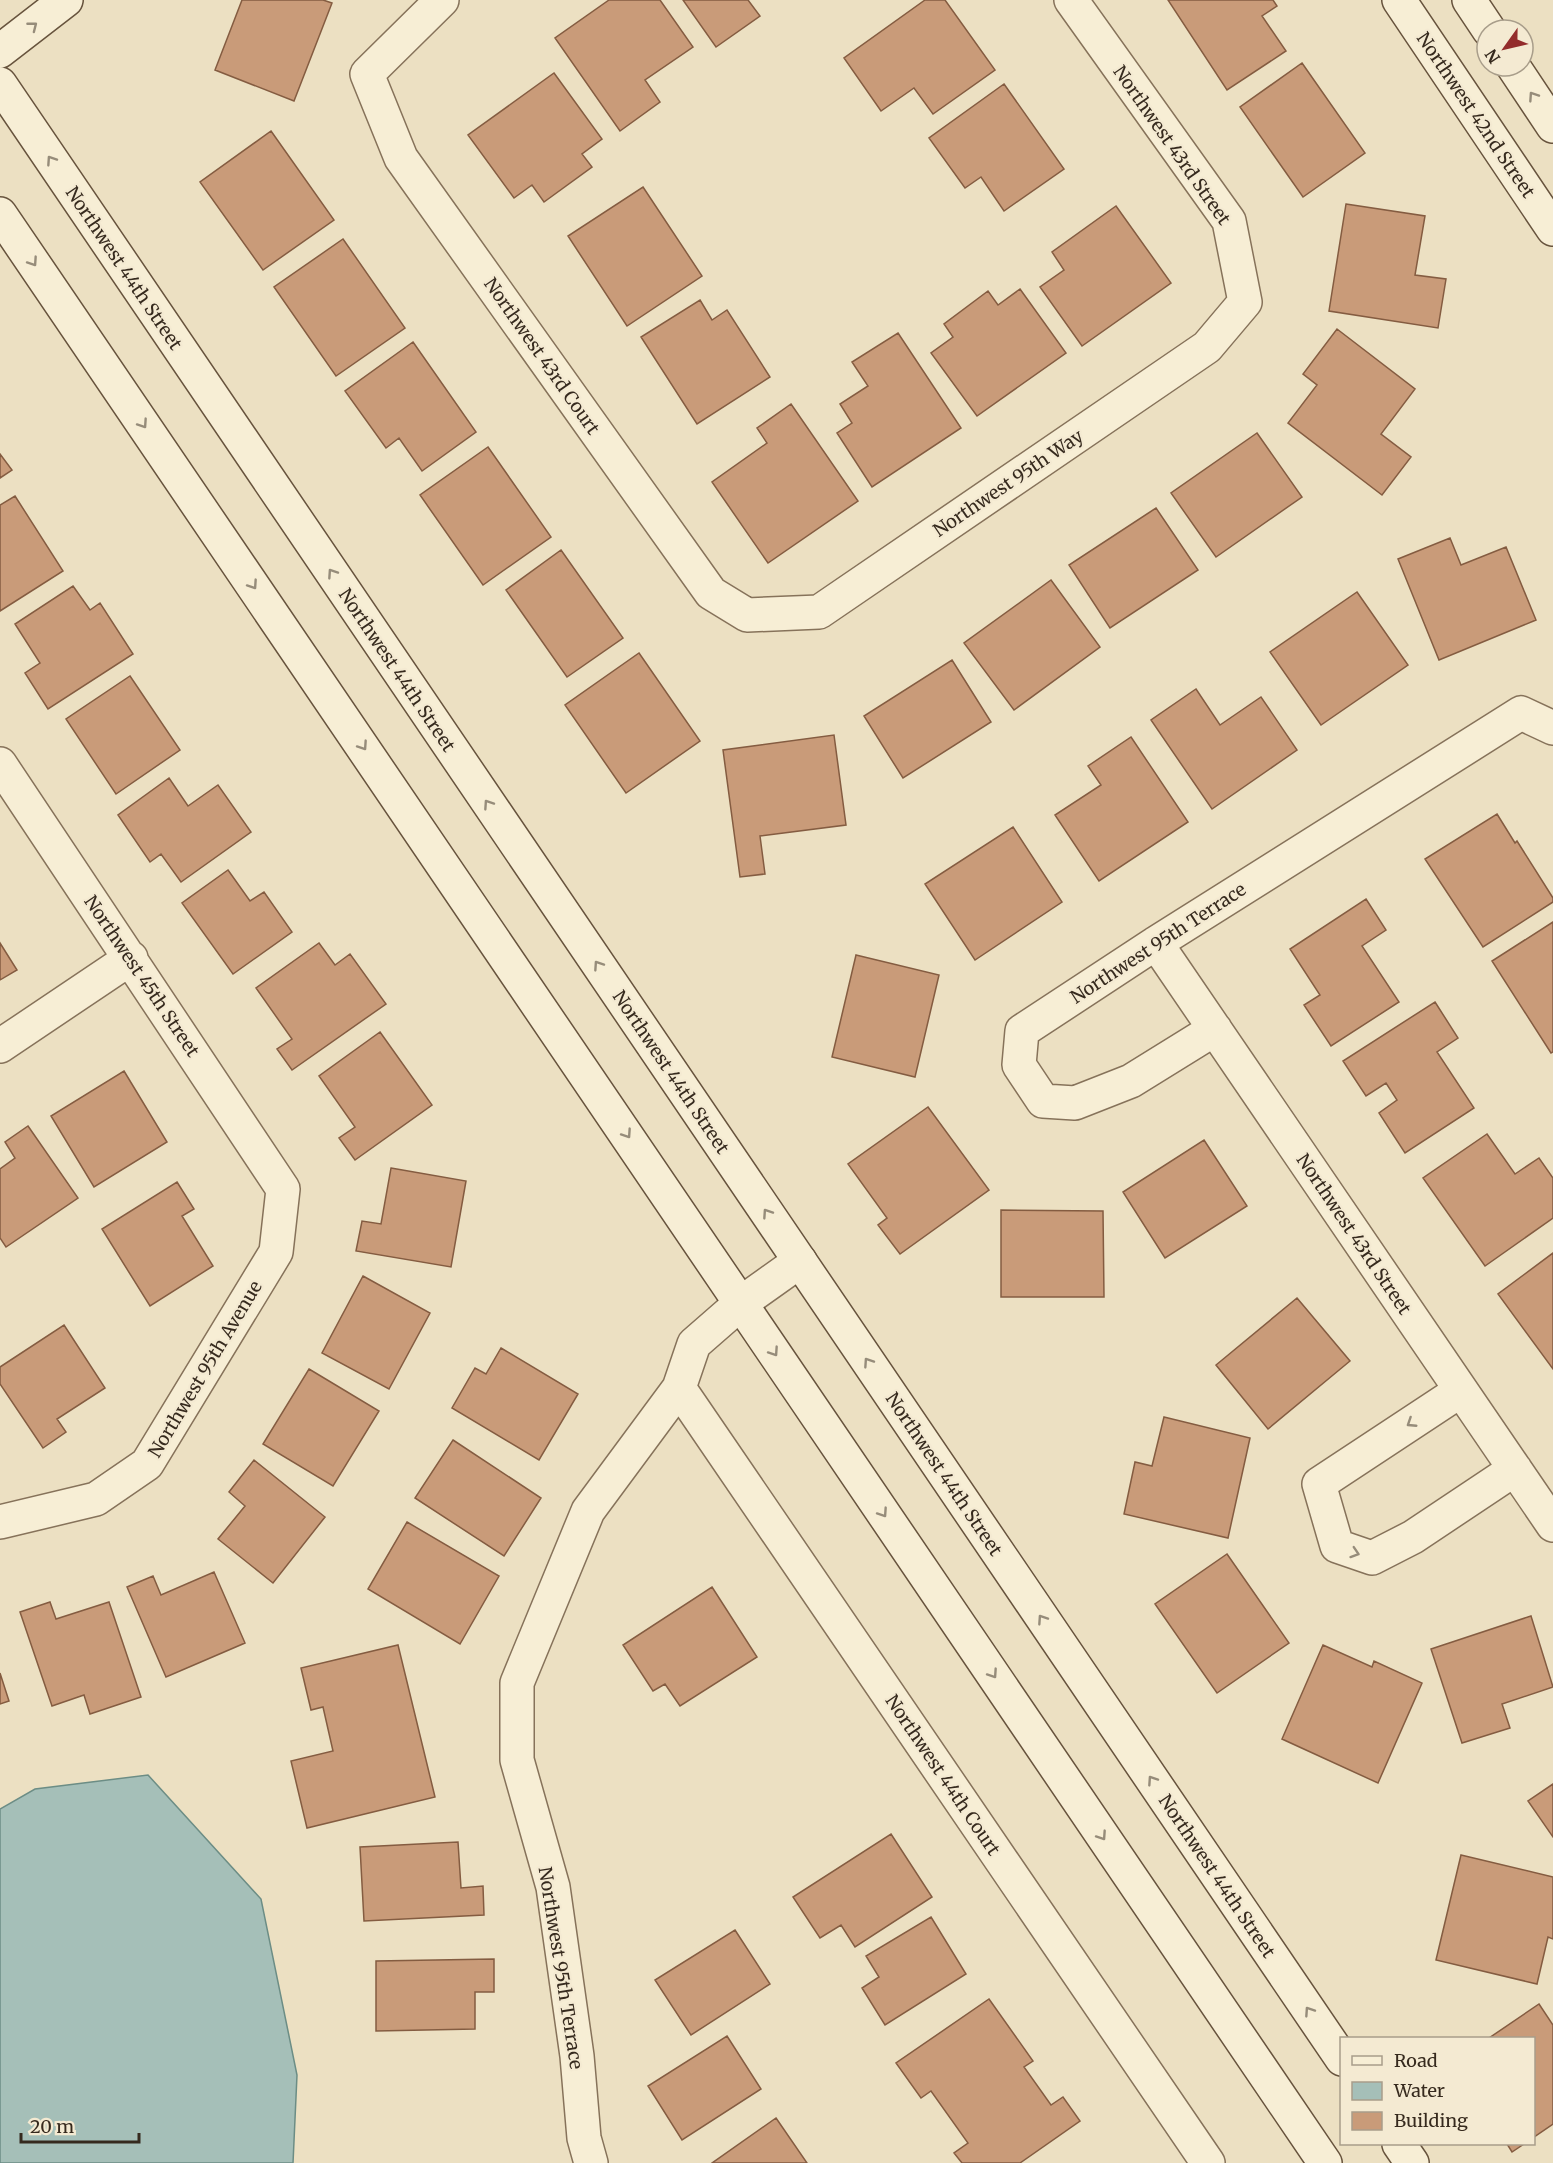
<svg xmlns="http://www.w3.org/2000/svg" width="1553" height="2163" font-family="Merriweather,serif">
<style>
.water{fill:#a5bfb8;stroke:#6c8d85;stroke-width:1.5}
.building{fill:#c99b79;stroke:#845c41;stroke-width:1.5}
.lines{fill:none;stroke-linecap:round;stroke-linejoin:round}
.street-casing{stroke:#86725a;stroke-width:36}
.secondary-casing{stroke:#67533d;stroke-width:36}
.street{stroke:#f7eed5;stroke-width:33}
.secondary{stroke:#f7eed5;stroke-width:33}
.oneway{stroke:#968c7a}
.labels{text-anchor:middle;dominant-baseline:central;stroke-width:4.5;stroke-linejoin:round;paint-order:stroke}
.street-label{font-size:18px;fill:#362a1e;stroke:#f4ead2}
</style>
<rect width="100%" height="100%" fill="#ece0c2"/>
<path class="water" d="M148,1775L261,1899L297,2075L293,2163H0V1809L35,1789Z"/>
<path class="building" d="M242,0H323L332,3L294,101L215,70Z
M609,0H660L693,47L645,80L660,102L620,131L555,38Z
M683,0H748L760,16L716,47Z
M925,0H945L995,70L933,114L914,88L881,111L844,58Z
M1168,0H1273L1277,6L1262,16L1286,51L1227,90Z
M1302,63L1365,153L1303,197L1240,107Z
M554,73L602,139L582,154L592,167L544,202L532,185L514,198L468,135Z
M1004,84L1064,169L1004,211L981,177L965,188L929,138Z
M271,131L334,220L263,270L200,182Z
M643,187L702,276L627,326L568,236Z
M1346,204L1425,216L1415,275L1446,279L1438,328L1329,311Z
M1116,206L1171,283L1082,346L1040,287L1064,270L1052,252Z
M343,239L405,328L336,376L274,287Z
M1020,289L1066,353L977,416L931,353L953,337L944,324L988,291L998,305Z
M700,300L712,320L727,310L770,377L697,424L641,337Z
M1337,329L1415,389L1381,434L1411,457L1382,495L1288,423L1317,385L1303,374Z
M898,333L961,428L872,487L837,433L852,423L840,404L868,386L852,362Z
M413,342L476,432L422,471L399,438L386,448L345,391Z
M791,404L858,501L768,563L712,482L767,443L757,428Z
M1257,433L1302,497L1216,557L1171,493Z
M488,447L551,537L483,585L420,495Z
M0,454L12,470L0,478Z
M15,496L63,571L0,611V505Z
M1156,508L1198,570L1110,628L1069,565Z
M1450,538L1461,565L1506,547L1536,620L1439,660L1398,559Z
M561,550L623,638L567,677L506,590Z
M1051,580L1100,647L1014,710L964,643Z
M73,586L90,610L100,603L133,654L48,709L25,673L40,663L15,624Z
M1357,592L1408,665L1321,725L1270,652Z
M639,653L700,741L626,793L565,705Z
M952,660L991,722L903,778L864,716Z
M130,676L180,750L116,794L66,719Z
M1196,689L1220,725L1261,697L1297,750L1212,809L1151,720Z
M834,735L846,825L760,836L765,874L740,877L723,750Z
M1131,737L1188,822L1099,881L1055,815L1101,785L1088,766Z
M169,778L188,806L218,785L251,832L181,882L161,854L150,862L118,815Z
M1497,814L1515,843L1517,841L1553,898V902L1483,947L1425,859Z
M1013,827L1062,902L975,960L925,884Z
M228,870L250,901L264,892L292,932L233,974L182,903Z
M1366,899L1386,930L1362,946L1399,1002L1331,1046L1304,1005L1320,995L1290,949Z
M1553,922V1052L1551,1053L1492,961Z
M0,943L17,970L0,980Z
M319,943L335,965L350,954L386,1004L292,1070L277,1049L292,1039L256,988Z
M856,955L939,975L915,1077L832,1057Z
M1435,1002L1458,1038L1437,1052L1474,1108L1405,1153L1379,1113L1397,1100L1386,1083L1366,1096L1343,1061Z
M380,1032L432,1105L355,1160L339,1138L355,1127L319,1076Z
M124,1071L167,1142L94,1187L51,1116Z
M928,1107L989,1190L900,1254L878,1225L887,1218L848,1164Z
M28,1126L78,1198L6,1247L0,1238V1169L15,1158L5,1142Z
M1487,1134L1515,1174L1539,1158L1553,1178V1218L1485,1266L1423,1178Z
M1204,1140L1247,1206L1165,1258L1123,1192Z
M391,1168L466,1181L451,1267L356,1251L362,1221L381,1224Z
M177,1182L194,1209L182,1216L213,1266L150,1306L102,1229Z
M1001,1210L1103,1211L1104,1297H1001Z
M1553,1253V1369L1498,1294Z
M363,1276L430,1313L389,1389L322,1353Z
M1297,1298L1350,1361L1268,1429L1216,1365Z
M64,1325L105,1388L57,1419L66,1432L43,1448L0,1384V1367Z
M501,1348L578,1394L539,1460L452,1408L475,1368L486,1374Z
M309,1369L379,1411L333,1486L263,1444Z
M1164,1417L1250,1438L1228,1538L1124,1514L1135,1462L1152,1466Z
M453,1440L541,1498L504,1556L415,1498Z
M254,1460L325,1517L273,1583L218,1539L245,1506L229,1492Z
M407,1522L499,1576L460,1644L368,1589Z
M1227,1554L1289,1643L1217,1693L1155,1604Z
M214,1572L245,1643L166,1677L127,1587L153,1576L161,1595Z
M712,1587L757,1657L680,1706L665,1684L653,1691L623,1645Z
M50,1602L56,1619L109,1602L141,1697L90,1714L84,1695L52,1706L20,1612Z
M1531,1616L1553,1687L1502,1704L1510,1728L1462,1743L1431,1649Z
M398,1645L435,1797L307,1828L291,1761L333,1751L323,1707L311,1710L301,1668Z
M1323,1645L1372,1667L1374,1661L1422,1683L1378,1783L1282,1739Z
M0,1673L9,1701L0,1704Z
M1553,1784V1837L1528,1801Z
M891,1834L932,1897L855,1947L841,1925L820,1938L793,1897Z
M458,1842L461,1888L483,1886L484,1915L364,1921L360,1847Z
M1461,1855L1553,1877V1939L1548,1937L1537,1984L1436,1960Z
M931,1917L966,1974L885,2025L862,1988L879,1977L866,1956Z
M735,1930L770,1984L691,2035L655,1980Z
M494,1959V1992H475V2029L376,2031V1961Z
M989,1999L1033,2061L1024,2067L1051,2105L1063,2097L1080,2121L1020,2163H962L954,2153L968,2143L931,2091L921,2098L896,2063Z
M1539,2004L1553,2025V2124L1534,2137V2038H1489Z
M727,2036L761,2089L682,2140L648,2086Z
M776,2118L807,2163H712Z
M1507,2144H1524L1512,2152Z"/>
<g class="lines">
<g class="street-casing">
<path id="street" d="M442,0L367,74L401,158L711,593L747,615L819,612L1207,347L1245,302L1229,221L1071,0
M0,764L283,1189L276,1252L147,1464L96,1499L0,1522
M1156,943L1553,1525
M1215,1029L1131,1081L1075,1103L1043,1101L1019,1065L1022,1031L1156,943L1521,713L1553,728
M0,1046L131,958
M679,1388L1208,2163
M1460,1391L1319,1484L1337,1546L1372,1558L1413,1537L1515,1469
M591,2163L584,2138L577,2056L553,1887L517,1760V1683L588,1511L679,1388L694,1344L741,1303L800,1261"/>
</g>
<g class="secondary-casing">
<path id="secondary" d="M1399,0L1553,229
M1469,0L1489,30
M0,51L66,0
M1513,66L1553,126
M0,84L1342,2059
M0,214L1325,2163
M1399,2144L1412,2163"/>
</g>
<use href="#street" class="street"/>
<use href="#secondary" class="secondary"/>
</g>
<defs><path id="oneway-chevron" d="M-2-3.5L2.5 0L-2 3.5" fill="none" stroke-width="1.6" stroke-linecap="round" stroke-linejoin="round" transform="scale(1.5)"/></defs>
<g class="oneway">
<use href="#oneway-chevron" transform="translate(33 26) rotate(-38)"/>
<use href="#oneway-chevron" transform="translate(1533 96) rotate(-124)"/>
<use href="#oneway-chevron" transform="translate(51 160) rotate(-124)"/>
<use href="#oneway-chevron" transform="translate(33 262) rotate(56)"/>
<use href="#oneway-chevron" transform="translate(143 424) rotate(56)"/>
<use href="#oneway-chevron" transform="translate(332 573) rotate(-124)"/>
<use href="#oneway-chevron" transform="translate(253 585) rotate(56)"/>
<use href="#oneway-chevron" transform="translate(363 746) rotate(56)"/>
<use href="#oneway-chevron" transform="translate(488 804) rotate(-124)"/>
<use href="#oneway-chevron" transform="translate(598 965) rotate(-124)"/>
<use href="#oneway-chevron" transform="translate(627 1134) rotate(56)"/>
<use href="#oneway-chevron" transform="translate(767 1213) rotate(-124)"/>
<use href="#oneway-chevron" transform="translate(774 1352) rotate(56)"/>
<use href="#oneway-chevron" transform="translate(868 1362) rotate(-124)"/>
<use href="#oneway-chevron" transform="translate(1411 1423) rotate(147)"/>
<use href="#oneway-chevron" transform="translate(883 1513) rotate(56)"/>
<use href="#oneway-chevron" transform="translate(1355 1553) rotate(18)"/>
<use href="#oneway-chevron" transform="translate(1042 1619) rotate(-124)"/>
<use href="#oneway-chevron" transform="translate(993 1674) rotate(56)"/>
<use href="#oneway-chevron" transform="translate(1152 1780) rotate(-124)"/>
<use href="#oneway-chevron" transform="translate(1102 1836) rotate(56)"/>
<use href="#oneway-chevron" transform="translate(1309 2011) rotate(-124)"/>
</g>
<g class="labels">
<g class="street-label">
<text transform="translate(1476 115) rotate(56)">Northwest 42nd Street</text>
<text transform="translate(1172 145) rotate(55)">Northwest 43rd Street</text>
<text transform="translate(124 268) rotate(56)">Northwest 44th Street</text>
<text transform="translate(542 356) rotate(55)">Northwest 43rd Court</text>
<text transform="translate(1008 483) rotate(-34)">Northwest 95th Way</text>
<text transform="translate(397 670) rotate(56)">Northwest 44th Street</text>
<text transform="translate(1158 943) rotate(-33)">Northwest 95th Terrace</text>
<text transform="translate(142 976) rotate(56)">Northwest 45th Street</text>
<text transform="translate(671 1072) rotate(56)">Northwest 44th Street</text>
<text transform="translate(1354 1234) rotate(56)">Northwest 43rd Street</text>
<text transform="translate(205 1369) rotate(-59)">Northwest 95th Avenue</text>
<text transform="translate(944 1474) rotate(56)">Northwest 44th Street</text>
<text transform="translate(943 1775) rotate(56)">Northwest 44th Court</text>
<text transform="translate(1217 1876) rotate(56)">Northwest 44th Street</text>
<text transform="translate(561 1968) rotate(81)">Northwest 95th Terrace</text>
</g>
</g>
<rect x="1340" y="2037" width="195" height="108" fill="#f4ead2" stroke="#a89d8a" stroke-width="1.5"/>
<rect x="1352" y="2056" width="30" height="9" fill="#f7eed5" stroke="#a89d8a" stroke-width="1.5"/>
<text x="1394" y="2067" font-size="18" fill="#362a1e">Road</text>
<rect x="1352" y="2082" width="30" height="18" fill="#a5bfb8" stroke="#a89d8a" stroke-width="1.5"/>
<text x="1394" y="2097" font-size="18" fill="#362a1e">Water</text>
<rect x="1352" y="2112" width="30" height="18" fill="#c99b79" stroke="#a89d8a" stroke-width="1.5"/>
<text x="1394" y="2127" font-size="18" fill="#362a1e">Building</text>
<g transform="translate(1505 48) rotate(236)"><circle r="28" fill="#f4ead2" stroke="#a89d8a" stroke-width="1.5"/>
<path d="M0-4.5L10 22L0 15L-10 22Z" fill="#932c2c"/>
<text y="-9" font-size="16" font-weight="bold" text-anchor="middle" fill="#362a1e">N</text>
</g>
<path d="M21 2133v9h118v-9" fill="none" stroke="#362a1e" stroke-width="3"/>
<text x="30" y="2133" font-size="18" fill="#362a1e" stroke="#f4ead2" stroke-width="4.5" paint-order="stroke">20 m</text>
</svg>
